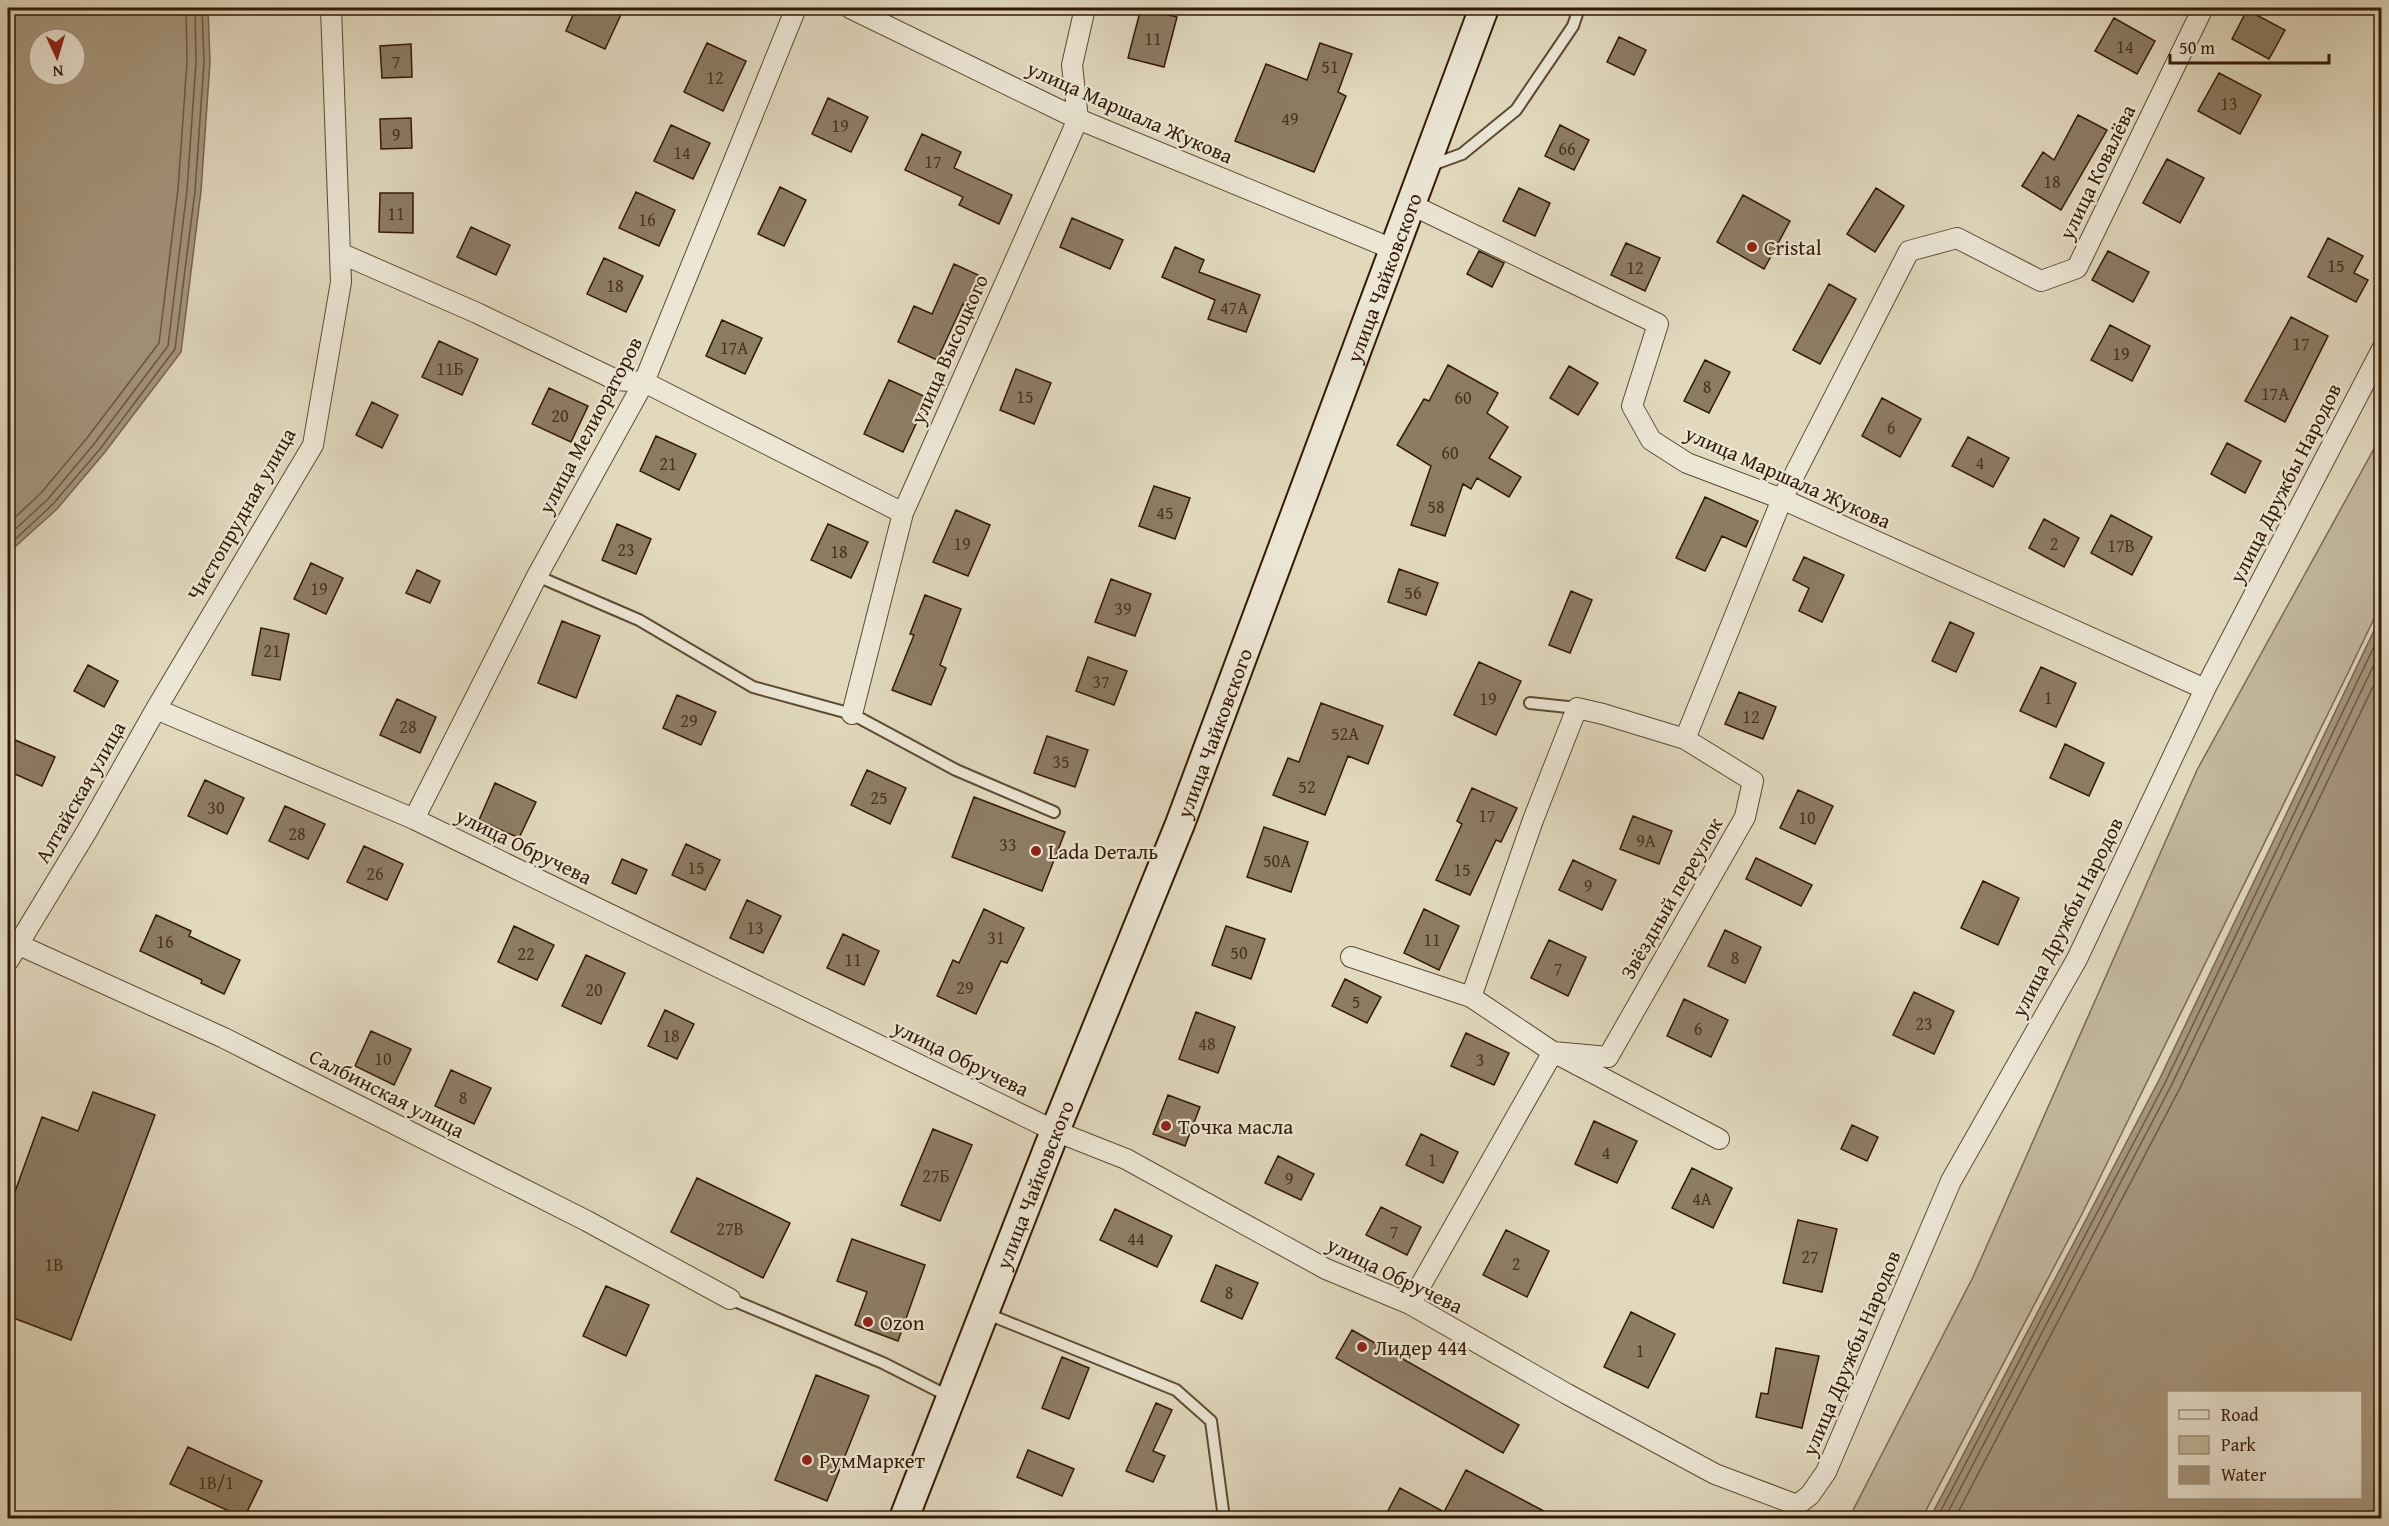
<svg xmlns="http://www.w3.org/2000/svg" width="2389" height="1526" font-family="'Gentium Book Plus',serif">
<style>
.green{fill:#c3b89e;stroke:#7b6850;stroke-width:1.5}
.water{fill:#a6977e;stroke:#78654c;stroke-width:1.5;fill-rule:evenodd}
.lines{fill:none;stroke-linecap:round;stroke-linejoin:round}
.shore{stroke:#6c5840;stroke-width:1.5}
.building{fill:#8d7c64;stroke:#331902;stroke-width:1.5}
.lane-casing{stroke:#5e4931;stroke-width:14}
.street-casing{stroke:#5e4931;stroke-width:22}
.secondary-casing{stroke:#331902;stroke-width:32}
.lane{stroke:#ece6d5;stroke-width:10}
.street{stroke:#ece6d5;stroke-width:20}
.secondary{stroke:#ece6d5;stroke-width:28}
.poi-dot{fill:#8f2418;stroke:#ece6d5;stroke-width:2}
.labels{text-anchor:middle;dominant-baseline:central;stroke-width:4.5;stroke-linejoin:round;paint-order:stroke}
.number-label{font-size:18px;fill:#4a321a}
.street-label{font-size:21px;fill:#331902;stroke:#ece6d5}
.poi-label{font-size:21px;fill:#331902;stroke:#ece6d5;text-anchor:start}
</style>
<rect width="100%" height="100%" fill="#e1d8be"/>
<filter id="stains"><feTurbulence type="fractalNoise" baseFrequency=".00333" numOctaves="4"/><feColorMatrix values="0 0 0 0 .2 0 0 0 0 .09 0 0 0 0 .02 0 0 0 .5 -.17"/></filter>
<radialGradient id="worn" r=".72"><stop offset=".6" stop-color="#630" stop-opacity="0"/><stop offset="1" stop-color="#630" stop-opacity=".3"/></radialGradient>
<path class="green" d="M2381,436V604L2347,675L2083,1212L1922,1518H1849L1973,1277L2197,770Z"/>
<path class="water" d="M8,8H208L210,62L201,191L181,352L105,452L57,509L8,553ZM39,39H75V75H39Z
M2381,616V1518H1930L2159,1080ZM2168,1392H2360V1498H2168Z"/>
<g class="lines">
<path class="shore" d="M8,524L41,493L87,438L159,343L178,189L187,62L186,8
M8,536L48,499L94,444L168,346L187,190L196,62L195,8
M8,546L53,504L100,449L175,349L195,191L204,62L202,8
M1937,1518L2165,1083L2382,630
M1945,1518L2171,1086L2382,648
M1955,1518L2179,1090L2382,668"/>
</g>
<path class="building" d="M576,8H624L605,49L566,31Z
M1141,8L1177,17L1164,67L1128,58Z
M2247,10L2285,30L2269,59L2232,39Z
M2114,18L2155,41L2137,74L2095,51Z
M1619,37L1646,50L1634,75L1607,62Z
M707,43L746,61L723,111L684,92Z
M1320,43L1352,54L1338,92L1346,96L1314,172L1235,141L1266,64L1307,80Z
M411,44L412,77L382,78L380,46Z
M2219,73L2261,95L2240,134L2198,111Z
M828,98L868,117L851,152L812,134Z
M2078,115L2107,130L2061,210L2022,186L2043,152L2054,160Z
M411,118L412,148L381,149L380,119Z
M671,125L710,143L693,179L654,161Z
M1560,125L1589,140L1574,170L1545,156Z
M922,134L961,152L954,168L1012,195L999,224L959,205L963,197L905,170Z
M2167,159L2204,178L2180,223L2143,203Z
M780,187L806,200L784,246L758,234Z
M1519,188L1550,203L1535,236L1503,221Z
M1876,188L1904,206L1875,252L1847,234Z
M636,192L675,210L659,246L619,228Z
M380,193H413V233L379,232Z
M1743,195L1790,221L1764,269L1717,242Z
M1072,218L1123,240L1110,269L1060,247Z
M471,227L510,245L496,275L457,257Z
M2328,238L2363,256L2354,273L2368,280L2356,302L2308,277Z
M1626,243L1660,258L1645,291L1611,275Z
M1175,247L1204,260L1199,272L1260,295L1246,332L1208,319L1215,300L1162,277Z
M1479,251L1504,263L1492,287L1467,274Z
M2108,251L2149,272L2133,302L2092,280Z
M604,258L643,276L626,312L587,294Z
M954,264L987,279L973,309L963,304L937,360L898,342L914,306L932,314Z
M1829,284L1856,299L1820,364L1793,350Z
M2291,317L2328,336L2285,422L2245,401Z
M722,320L762,338L745,374L706,356Z
M2110,325L2150,346L2132,381L2091,360Z
M439,341L478,359L462,395L422,377Z
M1705,360L1730,372L1709,413L1684,401Z
M1448,365L1498,393L1487,413L1508,427L1489,458L1521,477L1509,497L1477,478L1471,489L1463,484L1445,536L1411,525L1431,466L1397,445L1424,399L1429,401Z
M1569,366L1598,383L1578,415L1550,398Z
M1016,369L1051,383L1034,424L1000,410Z
M889,380L928,398L903,452L864,434Z
M549,388L588,406L571,442L532,424Z
M1882,398L1921,419L1900,457L1862,436Z
M372,402L398,415L382,448L356,435Z
M656,436L696,454L679,490L640,471Z
M1968,437L2009,458L1993,487L1952,466Z
M2227,443L2261,461L2245,493L2211,474Z
M1154,486L1190,498L1175,539L1139,526Z
M1705,497L1758,521L1746,547L1722,536L1705,571L1676,558Z
M956,510L990,525L968,576L933,562Z
M2111,515L2152,537L2132,575L2091,553Z
M2044,519L2079,538L2064,567L2029,548Z
M617,524L651,539L636,574L602,560Z
M828,524L868,542L851,578L811,560Z
M1804,557L1844,575L1822,622L1799,611L1809,588L1793,580Z
M311,563L343,578L326,614L294,599Z
M1399,569L1438,583L1426,615L1388,602Z
M417,570L440,581L430,603L406,593Z
M1111,579L1151,594L1135,636L1095,622Z
M1571,591L1592,600L1570,653L1549,645Z
M925,595L961,609L940,665L946,668L931,705L892,690L914,635L910,634Z
M562,621L600,636L576,698L538,683Z
M1950,622L1974,633L1956,672L1932,661Z
M261,628L289,634L280,680L252,675Z
M1088,657L1127,671L1114,705L1076,691Z
M1479,662L1521,681L1496,735L1454,715Z
M88,665L118,681L104,707L74,691Z
M2041,667L2076,683L2056,727L2020,711Z
M1739,692L1776,707L1763,739L1725,724Z
M677,695L716,712L701,745L663,728Z
M397,699L436,717L420,753L380,735Z
M1321,703L1383,726L1368,764L1348,756L1325,815L1273,795L1288,758L1299,762Z
M1047,736L1088,750L1075,787L1034,773Z
M8,737L55,757L42,786L8,771Z
M2065,744L2104,763L2089,796L2050,778Z
M867,770L906,788L890,824L851,805Z
M205,780L244,798L227,834L188,816Z
M495,783L536,802L519,838L479,820Z
M1472,788L1517,808L1501,842L1496,840L1470,895L1436,880L1462,824L1457,821Z
M1798,790L1833,806L1815,844L1780,828Z
M974,797L1065,832L1042,891L952,857Z
M285,806L325,824L308,859L269,841Z
M1633,816L1672,831L1659,864L1620,849Z
M1264,827L1308,842L1291,892L1247,877Z
M686,844L720,860L705,890L672,875Z
M364,846L403,864L387,900L347,882Z
M1756,858L1812,885L1801,906L1746,879Z
M622,859L647,870L636,894L612,883Z
M1573,860L1616,880L1602,910L1559,890Z
M1983,881L2019,898L1998,945L1961,928Z
M747,900L781,916L763,953L730,938Z
M984,909L1024,928L1007,963L1001,961L976,1014L937,996L953,960L959,963Z
M1424,909L1459,926L1439,970L1404,953Z
M156,915L191,931L189,936L240,960L224,994L201,983L202,980L140,951Z
M514,926L554,945L537,980L498,962Z
M1226,926L1265,939L1251,979L1212,965Z
M1725,930L1761,947L1745,983L1708,966Z
M843,934L879,951L864,985L827,968Z
M1549,940L1586,957L1568,996L1531,978Z
M586,955L625,973L601,1024L562,1006Z
M1345,979L1381,997L1367,1023L1332,1006Z
M1914,992L1954,1011L1934,1054L1893,1035Z
M1684,999L1728,1020L1711,1057L1667,1036Z
M665,1010L694,1024L677,1059L648,1046Z
M1196,1012L1235,1027L1218,1073L1179,1059Z
M371,1031L411,1049L394,1085L355,1066Z
M1466,1033L1509,1053L1494,1085L1451,1066Z
M451,1070L491,1088L474,1124L435,1106Z
M93,1092L155,1115L71,1340L8,1316V1211L42,1117L78,1131Z
M1168,1095L1200,1107L1185,1146L1153,1134Z
M1594,1121L1637,1141L1617,1183L1575,1164Z
M1852,1125L1878,1137L1867,1161L1841,1149Z
M933,1129L972,1145L940,1221L901,1205Z
M1421,1134L1458,1152L1443,1183L1406,1165Z
M1278,1156L1314,1174L1301,1200L1265,1183Z
M1692,1168L1732,1188L1713,1228L1672,1208Z
M697,1178L790,1223L763,1278L671,1232Z
M1381,1207L1421,1227L1407,1255L1366,1235Z
M1115,1209L1172,1236L1157,1267L1100,1240Z
M1798,1220L1837,1229L1822,1292L1783,1283Z
M1506,1230L1549,1251L1527,1297L1483,1275Z
M852,1239L925,1265L898,1341L855,1325L867,1292L837,1281Z
M1216,1265L1258,1283L1242,1319L1201,1301Z
M606,1286L649,1305L626,1356L583,1336Z
M1631,1312L1675,1334L1648,1388L1604,1367Z
M1352,1330L1519,1425L1503,1453L1336,1358Z
M1776,1348L1819,1356L1802,1428L1756,1417L1761,1393L1768,1394Z
M1062,1357L1089,1368L1069,1419L1042,1408Z
M816,1375L869,1396L827,1501L775,1480Z
M1156,1403L1172,1410L1153,1451L1165,1456L1153,1482L1126,1471Z
M188,1447L262,1481L244,1518L170,1484Z
M1028,1450L1074,1469L1062,1496L1017,1477Z
M1466,1470L1557,1518H1384L1400,1488L1444,1512Z"/>
<g class="lines">
<g class="lane-casing">
<path id="lane" d="M1429,166L1462,154L1516,110L1573,26L1579,8
M537,576L639,620L753,687L852,714L956,770L1054,812
M1530,703L1577,708
M730,1299L883,1363L950,1397
M985,1313L1176,1390L1211,1421L1224,1518"/>
</g>
<g class="street-casing">
<path id="street" d="M850,8L1078,119L1395,250
M1412,205L1658,324L1632,406L1651,440L1687,463L1782,499L2205,689
M340,253L477,313L616,380L644,382L903,513
M156,709L414,819L1055,1131L1126,1159L1326,1269L1410,1304L1567,1394L1715,1474L1797,1505L1810,1495L1826,1472L1951,1181L2077,959L2205,689L2382,349
M852,714L903,513L1078,119L1072,65L1085,8
M414,819L537,576L644,382L796,8
M17,944L224,1038L587,1221L730,1299
M1351,957L1471,997L1553,1052L1719,1139
M8,961L87,831L156,709L313,445L341,282L331,8
M1471,997L1533,820L1577,708L1603,714L1685,739
M1410,1304L1553,1052L1608,1057L1745,817L1753,781L1685,739L1782,499L1909,251L1957,238L2041,281L2077,268L2203,8"/>
</g>
<g class="secondary-casing">
<g id="secondary">
<path id="s1" d="M904,1518L1055,1131L1180,824L1484,8"/>
</g>
</g>
<use href="#lane" class="lane"/>
<use href="#street" class="street"/>
<use href="#secondary" class="secondary"/>
</g>
<g class="poi-dot">
<circle cx="1752" cy="247" r="6"/>
<circle cx="1036" cy="851" r="6"/>
<circle cx="1166" cy="1126" r="6"/>
<circle cx="868" cy="1322" r="6"/>
<circle cx="1362" cy="1347" r="6"/>
<circle cx="807" cy="1460" r="6"/>
</g>
<g class="labels">
<g class="number-label">
<text x="1153" y="38">11</text>
<text x="2125" y="46">14</text>
<text x="396" y="61">7</text>
<text x="1330" y="66">51</text>
<text x="715" y="77">12</text>
<text x="2229" y="103">13</text>
<text x="1290" y="118">49</text>
<text x="840" y="125">19</text>
<text x="396" y="134">9</text>
<text x="1567" y="148">66</text>
<text x="682" y="152">14</text>
<text x="933" y="161">17</text>
<text x="2052" y="181">18</text>
<text x="396" y="213">11</text>
<text x="647" y="219">16</text>
<text x="2336" y="265">15</text>
<text x="1635" y="267">12</text>
<text x="615" y="285">18</text>
<text x="1234" y="307">47А</text>
<text x="2301" y="343">17</text>
<text x="734" y="347">17А</text>
<text x="2121" y="353">19</text>
<text x="450" y="368">11Б</text>
<text x="1707" y="386">8</text>
<text x="2275" y="393">17А</text>
<text x="1025" y="396">15</text>
<text x="1463" y="397">60</text>
<text x="560" y="415">20</text>
<text x="1891" y="427">6</text>
<text x="1450" y="452">60</text>
<text x="1980" y="462">4</text>
<text x="668" y="463">21</text>
<text x="1436" y="506">58</text>
<text x="1165" y="512">45</text>
<text x="962" y="543">19</text>
<text x="2054" y="543">2</text>
<text x="2121" y="545">17В</text>
<text x="626" y="549">23</text>
<text x="839" y="551">18</text>
<text x="319" y="588">19</text>
<text x="1413" y="592">56</text>
<text x="1123" y="608">39</text>
<text x="272" y="650">21</text>
<text x="1101" y="681">37</text>
<text x="2048" y="697">1</text>
<text x="1488" y="698">19</text>
<text x="1751" y="716">12</text>
<text x="689" y="720">29</text>
<text x="408" y="726">28</text>
<text x="1345" y="733">52А</text>
<text x="1061" y="761">35</text>
<text x="1307" y="786">52</text>
<text x="879" y="797">25</text>
<text x="216" y="807">30</text>
<text x="1487" y="815">17</text>
<text x="1807" y="817">10</text>
<text x="297" y="833">28</text>
<text x="1646" y="840">9А</text>
<text x="1008" y="844">33</text>
<text x="1277" y="860">50А</text>
<text x="696" y="867">15</text>
<text x="1462" y="869">15</text>
<text x="375" y="873">26</text>
<text x="1588" y="885">9</text>
<text x="755" y="927">13</text>
<text x="996" y="937">31</text>
<text x="1432" y="939">11</text>
<text x="165" y="941">16</text>
<text x="1239" y="952">50</text>
<text x="526" y="953">22</text>
<text x="1735" y="957">8</text>
<text x="853" y="959">11</text>
<text x="1558" y="968">7</text>
<text x="965" y="987">29</text>
<text x="594" y="989">20</text>
<text x="1356" y="1001">5</text>
<text x="1924" y="1023">23</text>
<text x="1698" y="1028">6</text>
<text x="671" y="1035">18</text>
<text x="1207" y="1043">48</text>
<text x="383" y="1058">10</text>
<text x="1480" y="1059">3</text>
<text x="463" y="1097">8</text>
<text x="1606" y="1152">4</text>
<text x="1432" y="1159">1</text>
<text x="936" y="1175">27Б</text>
<text x="1289" y="1178">9</text>
<text x="1702" y="1198">4А</text>
<text x="730" y="1228">27В</text>
<text x="1394" y="1231">7</text>
<text x="1136" y="1238">44</text>
<text x="1810" y="1256">27</text>
<text x="1516" y="1263">2</text>
<text x="54" y="1264">1В</text>
<text x="1229" y="1292">8</text>
<text x="1640" y="1350">1</text>
<text x="216" y="1482">1В/1</text>
</g>
<g class="street-label">
<text transform="translate(1130 112) rotate(24)">улица Маршала Жукова</text>
<text transform="translate(2097 172) rotate(-64)">улица Ковалёва</text>
<text stroke="none"><textPath href="#s1" startOffset="1330">улица Чайковского</textPath></text>
<text transform="translate(949 349) rotate(-66)">улица Высоцкого</text>
<text transform="translate(590 425) rotate(-62)">улица Мелиораторов</text>
<text transform="translate(1788 477) rotate(24)">улица Маршала Жукова</text>
<text transform="translate(2285 483) rotate(-63)">улица Дружбы Народов</text>
<text transform="translate(241 514) rotate(-60)">Чистопрудная улица</text>
<text stroke="none"><textPath href="#s1" startOffset="844">улица Чайковского</textPath></text>
<text transform="translate(80 792) rotate(-60)">Алтайская улица</text>
<text transform="translate(524 846) rotate(26)">улица Обручева</text>
<text transform="translate(1671 898) rotate(-60)">Звёздный переулок</text>
<text transform="translate(2067 917) rotate(-63)">улица Дружбы Народов</text>
<text transform="translate(961 1058) rotate(26)">улица Обручева</text>
<text transform="translate(387 1093) rotate(27)">Салбинская улица</text>
<text stroke="none"><textPath href="#s1" startOffset="358">улица Чайковского</textPath></text>
<text transform="translate(1395 1275) rotate(26)">улица Обручева</text>
<text transform="translate(1851 1353) rotate(-67)">улица Дружбы Народов</text>
</g>
<g class="poi-label">
<text x="1764" y="247">Cristal</text>
<text x="1048" y="851">Lada Dеталь</text>
<text x="1178" y="1126">Точка масла</text>
<text x="880" y="1322">Ozon</text>
<text x="1374" y="1347">Лидер 444</text>
<text x="819" y="1460">РумМаркет</text>
</g>
</g>
<rect width="2389" height="1526" fill="none" stroke="#e1d8be" stroke-width="30"/>
<rect x="9" y="9" width="2371" height="1508" fill="none" stroke="#331902" stroke-width="3"/>
<rect x="15" y="15" width="2359" height="1496" fill="none" stroke="#331902" stroke-width="1.5"/>
<rect x="2167" y="1391" width="195" height="108" fill="#ece6d5" stroke="#a29481" stroke-width="1.5"/>
<rect x="2179" y="1410" width="30" height="9" fill="#ece6d5" stroke="#a29481" stroke-width="1.5"/>
<text x="2221" y="1421" font-size="18" fill="#331902">Road</text>
<rect x="2179" y="1436" width="30" height="18" fill="#c3b89e" stroke="#a29481" stroke-width="1.5"/>
<text x="2221" y="1451" font-size="18" fill="#331902">Park</text>
<rect x="2179" y="1466" width="30" height="18" fill="#a6977e" stroke="#a29481" stroke-width="1.5"/>
<text x="2221" y="1481" font-size="18" fill="#331902">Water</text>
<g transform="translate(57 57) rotate(176)"><circle r="28" fill="#ece6d5" stroke="#a29481" stroke-width="1.5"/>
<path d="M0-4.5L10 22L0 15L-10 22Z" fill="#8f2418"/>
<text y="-9" font-size="16" font-weight="bold" text-anchor="middle" fill="#331902">N</text>
</g>
<path d="M2170 54v9h159v-9" fill="none" stroke="#331902" stroke-width="3"/>
<text x="2179" y="54" font-size="18" fill="#331902" stroke="#ece6d5" stroke-width="4.5" paint-order="stroke">50 m</text>
<rect width="100%" height="100%" filter="url(#stains)"/>
<rect width="100%" height="100%" fill="url(#worn)"/>
</svg>
